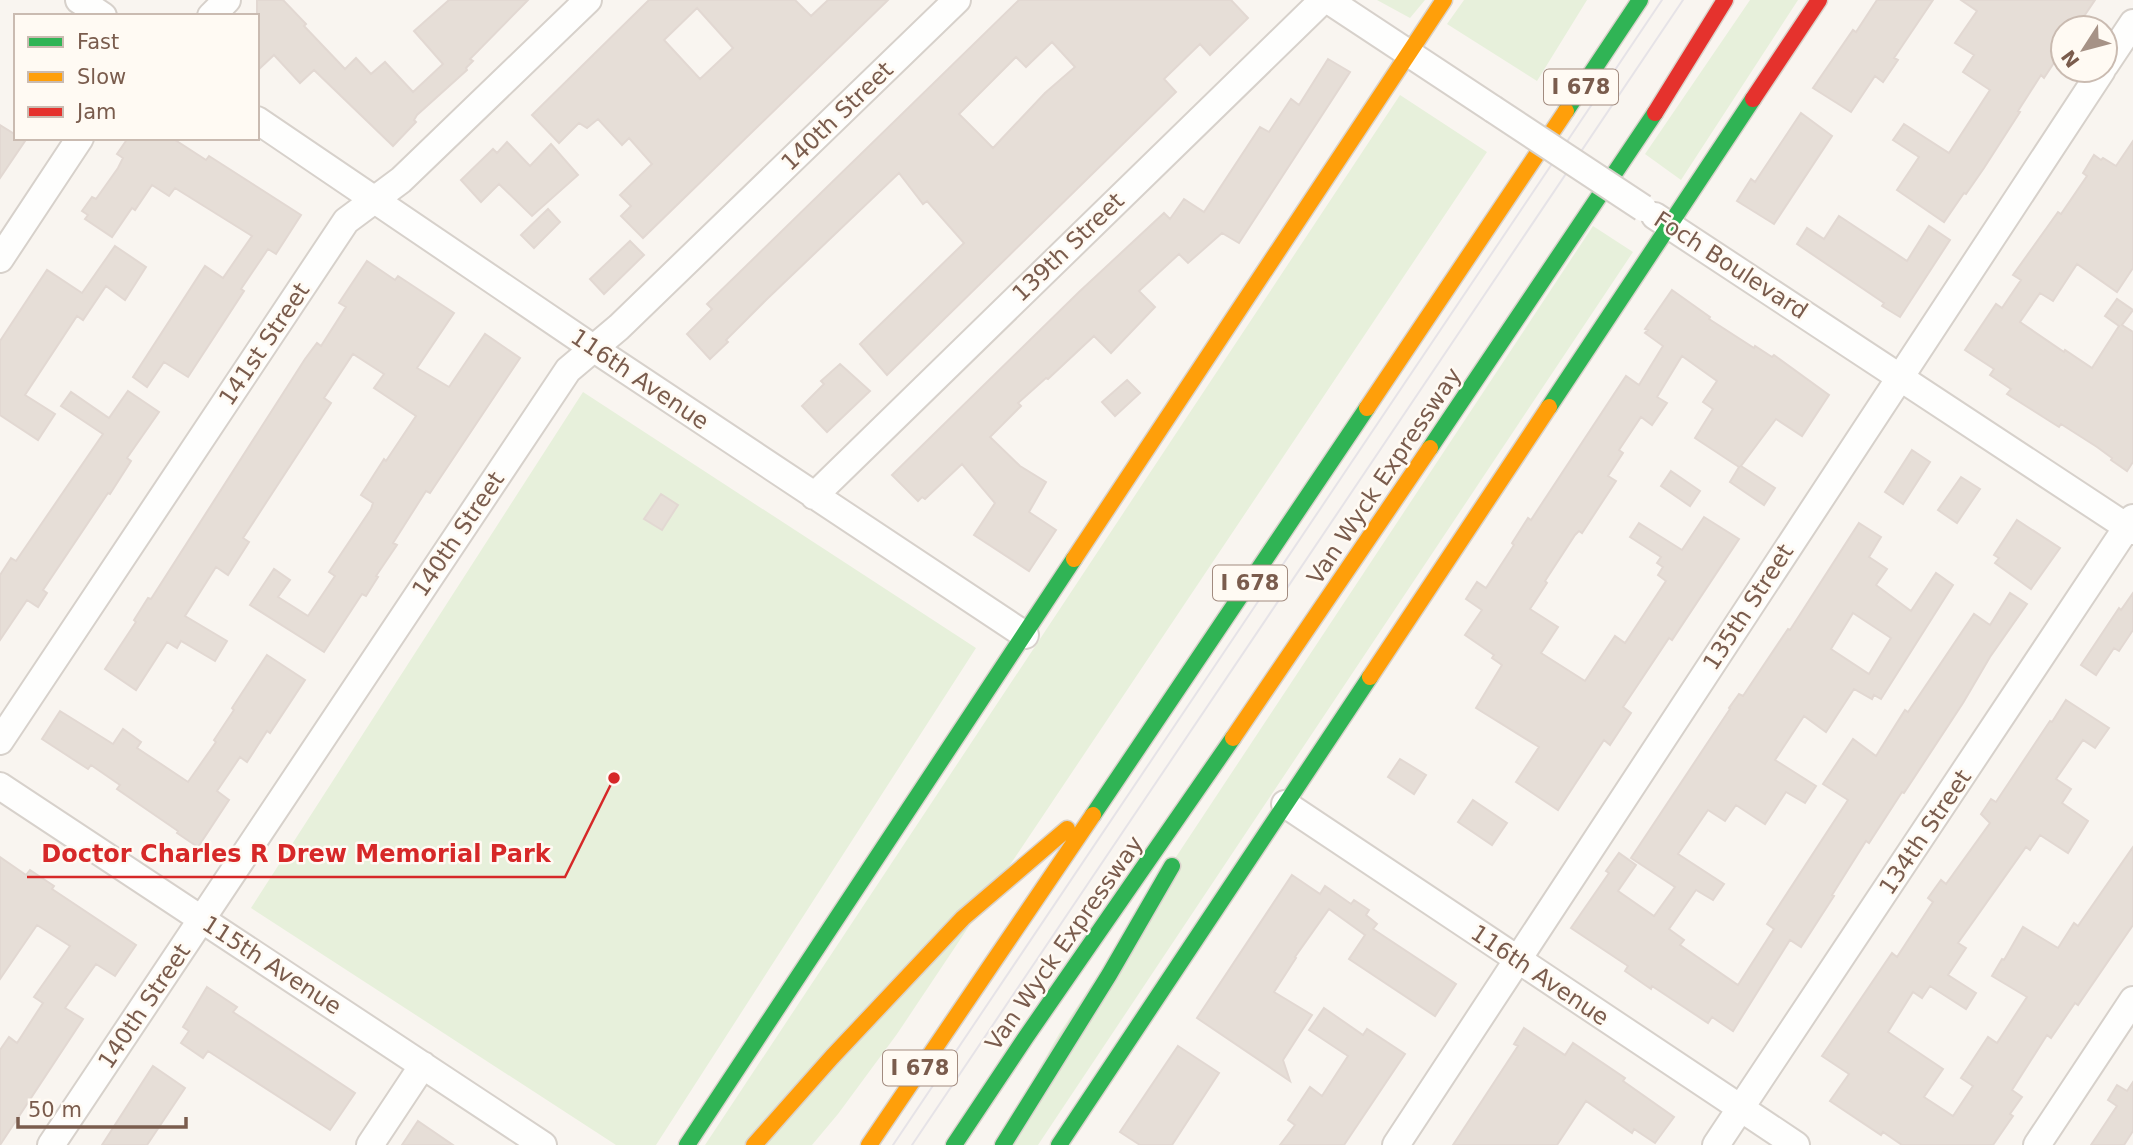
<svg xmlns="http://www.w3.org/2000/svg" width="2133" height="1145" font-family="'DejaVu Sans',sans-serif">
<style>
.green{fill:#e7f0db}
.building{fill:#e6ded7;stroke:#e2d8d2;stroke-width:2;fill-rule:evenodd}
.lines{fill:none;stroke-linecap:round;stroke-linejoin:round}
.street-casing{stroke:#d7d1cb;stroke-width:30}
.fast-casing{stroke:#d9d2cb;stroke-width:19}
.slow-casing{stroke:#d9d2cb;stroke-width:19}
.jam-casing{stroke:#d9d2cb;stroke-width:19}
.street{stroke:#fefefd;stroke-width:26}
.fast{stroke:#30b455;stroke-width:16}
.slow{stroke:#ff9f0a;stroke-width:16}
.jam{stroke:#e5322d;stroke-width:16}
.tram{stroke:#e6e3e7;stroke-width:2}
.street-bridge-casing{stroke:#d7d1cb;stroke-width:30;stroke-linecap:butt}
.street-bridge{stroke:#fefefd;stroke-width:26}
.labels{text-anchor:middle;dominant-baseline:central;stroke-width:5;stroke-linejoin:round;paint-order:stroke}
.shield{fill:#fffaf3;stroke:#a28b7f;stroke-width:2}
.shield-label{font-size:21px;font-weight:bold;fill:#7a5c4d}
.street-label{font-size:23px;fill:#7a5c4d;stroke:#fffaf3}
.leader{fill:none;stroke:#d62828;stroke-width:2.5}
.callout-dot{fill:#d62828;stroke:#fffaf3;stroke-width:2.5}
.callout-label{font-size:24px;text-anchor:middle;font-weight:bold;fill:#d62828;stroke:#fffaf3;stroke-width:5;stroke-linejoin:round;paint-order:stroke}
</style>
<rect width="100%" height="100%" fill="#f9f5f0"/>
<path class="green" d="M1377,0H1425L1410,18Z
M1464,0H1587L1537,81L1447,24Z
M1750,0H1798L1681,180L1645,154Z
M1400,95L1487,152L897,1034L838,1114L812,1145H705Z
M1593,226L1633,252L1038,1145H995L1059,1034Z
M583,392L976,648L656,1145H616L251,908Z"/>
<path class="building" d="M257,0H283L306,24L304,26L345,69L356,58L371,74L385,62L413,92L443,64L414,31L449,0H528L470,59L473,61L466,68L467,70L417,115L414,120L416,122L393,146L314,70L300,83L274,55L257,71Z
M649,0H795L811,16L828,0H888L643,238L621,216L631,206L620,195L652,164L629,138L622,145L598,119L587,128L579,123L559,143L532,115ZM697,8L733,48L700,79L664,40Z
M1019,0H1231L1248,18L1210,55L1200,44L1164,79L1176,92L887,375L860,344L964,243L927,201L923,204L899,173L766,300L726,340L728,342L710,359L687,334L712,309L707,304ZM1052,42L1075,67L1045,93L993,148L959,114L1016,57L1026,67Z
M1877,0H1933L1894,58L1898,60L1883,82L1875,76L1851,112L1813,88L1853,30L1856,32Z
M1961,0H2095L2076,28H2063V49L2044,78L2041,75L2018,111L2020,112L1984,168L1966,194L1964,193L1944,222L1897,190L1919,157L1893,140L1904,124L1949,153L1990,90L1963,72L1974,55L1955,43L1977,11Z
M1328,59L1350,72L1239,243L1222,233L1188,263L1179,254L1140,290L1139,291L1155,307L1111,353L1094,336L1048,379L1046,378L1018,403L1021,406L990,437L1020,466L1046,482L1029,512L1056,530L1029,571L974,535L995,503L962,464L925,499L922,497L918,501L892,475L1079,292L1164,213L1170,219L1184,199L1204,212L1260,127L1269,132L1291,99L1299,105Z
M1801,113L1832,136L1774,224L1737,201L1751,179L1755,182Z
M0,125L16,135V138L25,141L0,178Z
M128,138H172L206,160L209,156L301,215L276,254L268,249L241,289L244,291L188,377L164,362L147,387L133,377L205,266L223,278L252,236L175,188L169,196L152,185L135,210L132,208L112,237L85,219L88,215L82,211L92,197L96,199L118,168L123,158L117,154Z
M2133,141V268L2117,292L2077,264L2053,301L2040,293L2020,322L2064,352L2065,350L2092,368L2119,326L2105,316L2117,299L2133,310L2122,325L2133,332V462L2127,471L2111,460L2112,458L2097,447L2061,424L2059,427L2007,394L2011,389L1990,375L1994,369L1965,350L1996,304L2002,308L2021,280L2013,275L2058,212L2061,214L2087,176L2083,173L2094,155L2101,160L2103,158L2116,166Z
M507,142L530,166L551,144L578,175L532,216L499,184L481,202L461,180L493,149L497,153Z
M548,209L560,222L534,248L521,235Z
M1839,216L1907,261L1929,226L1950,240L1900,317L1882,306L1884,303L1797,244L1807,228L1824,239Z
M630,241L644,255L604,294L590,279Z
M115,246L146,267L125,300L106,286L83,320L77,316L25,395L55,414L38,440L0,415V341L47,270L82,293Z
M367,261L395,280L398,276L454,313L417,368L449,387L485,334L520,358L430,493L426,491L393,543L397,545L376,576L378,577L366,596L362,594L324,652L250,605L274,569L290,580L278,597L308,616L335,576L329,572L371,509L373,503L361,495L384,459L386,461L416,416L374,388L384,374L353,354L324,398L331,403L243,538L249,542L228,575L216,567L185,616L227,641L215,661L181,641L177,648L167,642L136,690L105,669L136,622L134,620L148,598L151,599L305,359L317,343L321,346L346,307L339,303Z
M1672,290L1710,317L1709,319L1754,348L1755,346L1772,357L1774,355L1829,395L1802,436L1776,419L1741,466L1775,488L1764,505L1730,482L1739,467L1695,438L1713,409L1703,402L1717,381L1682,356L1657,397L1667,403L1652,425L1641,417L1619,450L1623,453L1608,476L1616,481L1582,533L1579,531L1575,535L1545,581L1547,583L1530,609L1558,627L1541,653L1585,681L1615,636L1625,643L1666,581L1658,575L1663,567L1657,563L1661,557L1630,537L1639,523L1682,550L1704,517L1739,539L1672,640L1669,638L1623,707L1631,713L1610,745L1604,740L1558,810L1516,782L1539,747L1476,708L1502,665L1492,658L1494,655L1465,635L1482,610L1466,599L1477,582L1486,588L1514,545L1512,543L1528,518L1531,520L1626,376L1639,385L1663,346L1645,333L1648,330L1645,329Z
M840,364L870,391L827,432L802,406L824,384L821,381Z
M1127,380L1140,393L1115,416L1102,402Z
M128,391L159,412L127,458L131,461L110,494L108,493L43,590L47,593L38,607L27,600L0,640V575L11,558L16,561L103,434L61,406L71,392L109,418Z
M1912,450L1930,462L1903,504L1885,492Z
M1671,471L1700,491L1690,506L1661,486Z
M1961,477L1980,489L1957,523L1938,510Z
M661,494L678,505L662,530L644,519Z
M2017,520L2060,548L2031,589L1995,563L1999,558L1994,555Z
M1859,523L1881,537L1869,557L1887,569L1876,585L1911,611L1936,573L1953,585L1881,699L1874,695L1872,699L1854,689L1826,732L1804,716L1775,760L1816,786L1805,803L1786,792L1765,824L1736,805L1725,821L1708,810L1678,854L1724,884L1713,900L1696,890L1669,929L1684,940L1680,945L1738,985L1774,929L1767,924L1848,800L1823,784L1853,739L1876,756L1905,710L1908,712L1974,614L1990,625L2010,593L2027,604L1990,657L1963,703L1904,793L1902,792L1869,843L1866,841L1832,895L1834,896L1801,947L1790,940L1733,1031L1712,1017L1708,1023L1652,986L1651,989L1625,971L1628,966L1571,928L1609,873L1606,871L1619,853L1636,865L1618,891L1654,916L1675,887L1631,858L1730,709L1729,708L1739,694L1743,696L1788,629L1790,630ZM1853,613L1891,638L1869,674L1831,649Z
M2133,593V630L2119,651L2114,648L2096,675L2081,665L2119,608L2121,610Z
M267,655L305,680L270,733L267,731L247,762L240,757L217,791L229,800L198,847L177,833L178,831L117,789L120,785L91,765L88,769L42,739L60,711L113,744L123,729L141,742L137,748L188,782L216,742L214,740L234,710L232,708Z
M2066,700L2109,728L2095,748L2083,740L2056,779L2071,789L2062,803L2088,821L2068,853L2040,835L2030,850L2026,847L1958,943L1966,948L1948,975L1976,993L1966,1009L1930,986L1922,998L1913,992L1888,1032L1943,1069L1924,1097L1953,1116L1973,1086L1961,1078L1988,1037L1997,1043L2027,997L1992,976L2002,959L2004,960L2023,927L2058,948L2074,923L2078,926L2133,847V925L2078,1005L2075,1003L2051,1038L2047,1035L2012,1090L2022,1097L2010,1114L2013,1116L1993,1145H1902L1883,1132L1881,1135L1830,1101L1849,1074L1822,1056L1892,953L1897,957L1933,902L1928,898L1941,880L1946,884L1990,823L1981,814L1991,799L1996,802L2050,721L2052,722Z
M1400,759L1426,775L1414,794L1388,777Z
M1473,800L1507,823L1492,845L1458,822Z
M0,857L26,875L30,870L54,886L52,889L136,945L115,976L96,964L65,1008L83,1019L0,1145V1050L9,1037L17,1043L43,1003L34,997L70,946L37,925L0,979Z
M1292,875L1320,894L1325,886L1351,904L1354,900L1369,910L1366,915L1377,924L1373,929L1456,984L1435,1016L1349,959L1365,935L1329,909L1295,957L1296,958L1274,992L1312,1015L1283,1060L1290,1081L1197,1018Z
M207,987L237,1007L233,1012L355,1093L330,1130L208,1051L203,1058L181,1043L189,1031L183,1027Z
M1324,1008L1363,1035L1367,1029L1405,1054L1344,1145H1280L1295,1125L1288,1120L1310,1087L1322,1096L1348,1056L1309,1030Z
M1524,1028L1565,1055L1573,1043L1625,1078L1623,1081L1674,1117L1655,1143L1634,1129L1632,1133L1586,1101L1557,1145H1453L1518,1046L1514,1044Z
M1178,1046L1219,1073L1172,1145H1140L1120,1132Z
M153,1066L185,1088L147,1145H102Z
M2133,1082V1131L2124,1145H2091L2117,1106L2108,1100L2117,1085L2127,1091Z
M418,1121L453,1145H402Z"/>
<g class="lines">
<g class="street-casing">
<path id="street" d="M79,0L103,16
M1328,0L1493,109
M211,16L227,0
M2105,65L2133,23
M257,120L593,348L1025,635
M1655,216L2133,531
M0,259L80,138
M814,496L1323,0
M0,741L346,221L401,180L588,0
M0,786L543,1145
M1285,804L1796,1145
M51,1145L568,370L619,327L957,0
M370,1145L423,1065
M1396,1145L2102,70
M1716,1145L2133,518
M2037,1145L2133,1000"/>
</g>
<g class="fast-casing">
<path id="fast" d="M1566,111L1640,0
M1549,407L1753,99
M1430,448L1655,113
M1093,815L1367,408
M687,1145L1074,559
M954,1145L1026,1037L1233,738
M1003,1145L1109,975L1172,866
M1059,1145L1370,677"/>
</g>
<g class="slow-casing">
<path id="slow" d="M1367,408L1566,111
M1074,559L1444,0
M1370,677L1549,407
M1233,738L1430,448
M754,1145L832,1057L963,918L1067,829
M869,1145L1093,815"/>
</g>
<g class="jam-casing">
<path id="jam" d="M1753,99L1819,0
M1655,113L1725,0"/>
</g>
<use href="#street" class="street"/>
<use href="#fast" class="fast"/>
<use href="#slow" class="slow"/>
<use href="#jam" class="jam"/>
<path class="tram" d="M893,1145L1662,0
M912,1145L1683,0"/>
<g class="street-bridge-casing">
<path id="street-bridge" d="M1493,109L1643,208"/>
</g>
<use href="#street-bridge" class="street-bridge"/>
</g>
<g class="labels">
<g class="shield">
<rect x="1544" y="69.5" width="74" height="35" rx="5"/>
<rect x="1213" y="565.5" width="74" height="35" rx="5"/>
<rect x="883" y="1050.5" width="74" height="35" rx="5"/>
</g>
<g class="shield-label">
<text x="1581" y="87">I 678</text>
<text x="1250" y="583">I 678</text>
<text x="920" y="1068">I 678</text>
</g>
<g class="street-label">
<text transform="translate(837 116) rotate(-44)">140th Street</text>
<text transform="translate(1068 247) rotate(-44)">139th Street</text>
<text transform="translate(1731 265) rotate(33)">Foch Boulevard</text>
<text transform="translate(264 344) rotate(-56)">141st Street</text>
<text transform="translate(640 379) rotate(34)">116th Avenue</text>
<text transform="translate(1384 476) rotate(-56)">Van Wyck Expressway</text>
<text transform="translate(458 534) rotate(-56)">140th Street</text>
<text transform="translate(1748 607) rotate(-57)">135th Street</text>
<text transform="translate(1925 832) rotate(-56)">134th Street</text>
<text transform="translate(1064 943) rotate(-55)">Van Wyck Expressway</text>
<text transform="translate(272 965) rotate(33)">115th Avenue</text>
<text transform="translate(1540 975) rotate(34)">116th Avenue</text>
<text transform="translate(144 1006) rotate(-56)">140th Street</text>
</g>
</g>
<path class="leader" d="M614 778L565 877H27"/>
<circle class="callout-dot" cx="614" cy="778" r="7"/>
<g class="callout-label">
<text x="296" y="862">Doctor Charles R Drew Memorial Park</text>
</g>
<rect x="14" y="14" width="245" height="126" fill="#fffaf3" stroke="#cabbb1" stroke-width="2"/>
<rect x="28" y="37" width="35" height="10" fill="#30b455" stroke="#cabbb1" stroke-width="2"/>
<text x="77" y="49" font-size="21" fill="#7a5c4d">Fast</text>
<rect x="28" y="72" width="35" height="10" fill="#ff9f0a" stroke="#cabbb1" stroke-width="2"/>
<text x="77" y="84" font-size="21" fill="#7a5c4d">Slow</text>
<rect x="28" y="107" width="35" height="10" fill="#e5322d" stroke="#cabbb1" stroke-width="2"/>
<text x="77" y="119" font-size="21" fill="#7a5c4d">Jam</text>
<g transform="translate(2084 49) rotate(234)"><circle r="33" fill="#fffaf3" stroke="#cabbb1" stroke-width="2"/>
<path d="M0-5L12 26L0 18L-12 26Z" fill="#a69286"/>
<text y="-10" font-size="19" font-weight="bold" text-anchor="middle" fill="#7a5c4d">N</text>
</g>
<path d="M18 1117v10h168v-10" fill="none" stroke="#7a5c4d" stroke-width="3.5"/>
<text x="28" y="1117" font-size="21" fill="#7a5c4d" stroke="#fffaf3" stroke-width="5" paint-order="stroke">50 m</text>
</svg>
